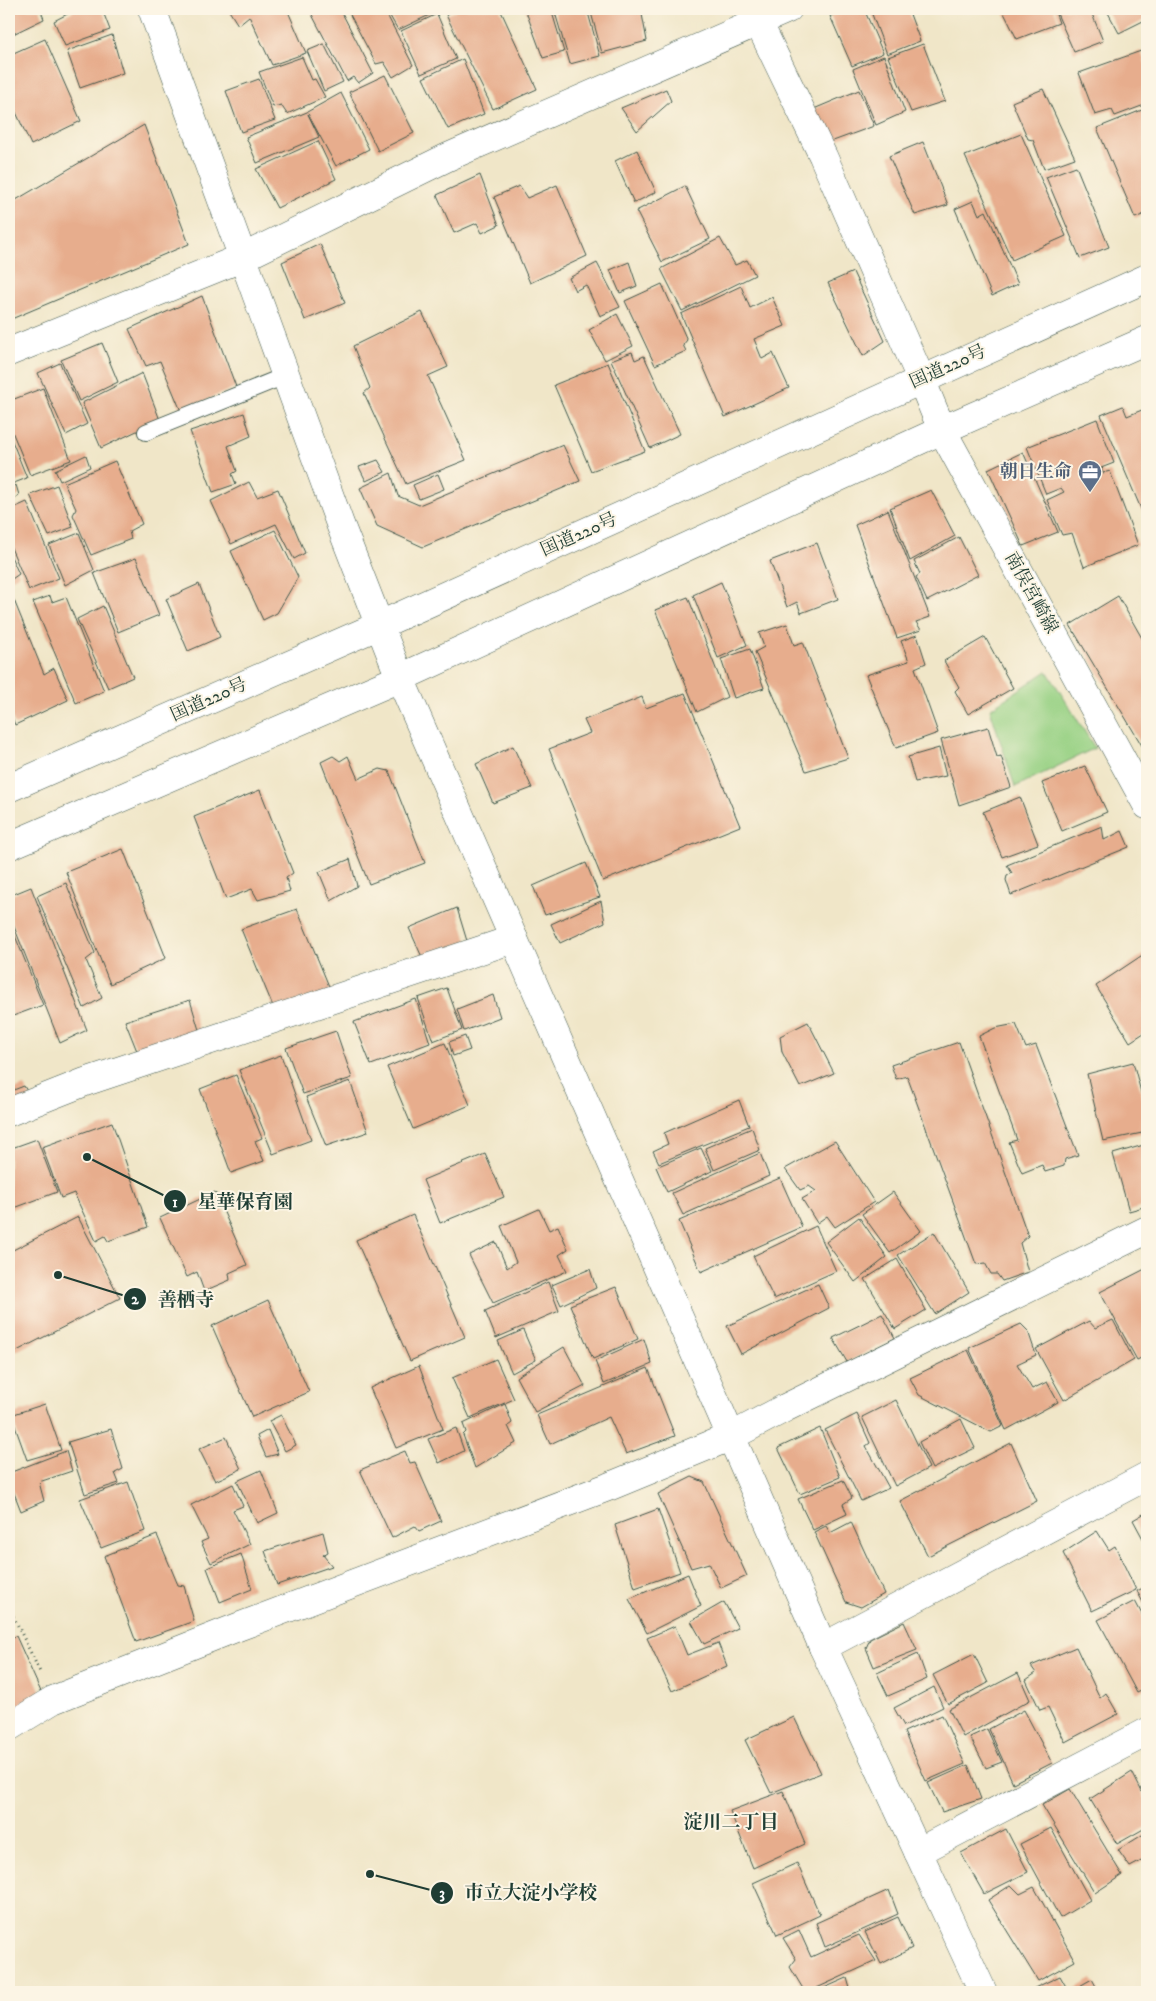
<svg xmlns="http://www.w3.org/2000/svg" width="1156" height="2001" font-family="'IM FELL DW Pica','Noto Serif JP',serif">
<style>
.green{fill:#98d184;stroke:#5c875c}
.building{fill:#e7ad8d}
.lines{fill:none;stroke-linecap:round;stroke-linejoin:round}
.lane-casing{stroke:#3e564a;stroke-width:18}
.street-casing{stroke:#3e564a;stroke-width:29}
.secondary-casing{stroke:#3e564a;stroke-width:29}
.primary-casing{stroke:#3e564a;stroke-width:29}
.highway-casing{stroke:#3e564a;stroke-width:29}
.path{stroke:#3e564a;stroke-width:3;stroke-dasharray:1 4;stroke-linecap:butt}
.lane{stroke:#fff;stroke-width:16}
.street{stroke:#fff;stroke-width:28}
.secondary{stroke:#fff;stroke-width:28}
.primary{stroke:#fff;stroke-width:28}
.highway{stroke:#fff;stroke-width:28}
.labels{text-anchor:middle;dominant-baseline:central;stroke-width:4;stroke-linejoin:round;paint-order:stroke}
.street-label{font-size:18px;fill:#1f3d34;stroke:#fcf5e5}
.service-label{font-size:18px;font-weight:bold;fill:#4e5e75;stroke:#fcf5e5;text-anchor:end}
.neighbourhood-label{font-size:19px;font-weight:bold;fill:#1f3d34;stroke:#fcf5e5}
.leader{fill:none;stroke:#1f3d34;stroke-width:2}
.callout-dot{fill:#1f3d34;stroke:#fcf5e5;stroke-width:2}
.mark-label{font-size:15px;text-anchor:middle;font-weight:bold;fill:#fff}
.callout-label{font-size:19px;text-anchor:middle;font-weight:bold;fill:#1f3d34;stroke:#fcf5e5;stroke-width:4;stroke-linejoin:round;paint-order:stroke}
</style>
<rect width="100%" height="100%" fill="#fcf5e5"/>
<filter id="ink" filterUnits="userSpaceOnUse"><feTurbulence type="fractalNoise" baseFrequency=".02" numOctaves="2"/><feDisplacementMap in="SourceGraphic" scale="10" xChannelSelector="R" yChannelSelector="G"/><feConvolveMatrix kernelMatrix="1 2 1 2 8 2 1 2 1" color-interpolation-filters="sRGB"/></filter>
<filter id="wash" filterUnits="userSpaceOnUse"><feTurbulence type="fractalNoise" baseFrequency=".0096" numOctaves="4" result="noise"/><feDisplacementMap in="SourceGraphic" scale="20" xChannelSelector="R" yChannelSelector="G"/><feGaussianBlur stdDeviation="1.12" result="paint"/><feColorMatrix in="noise" values="0 0 0 0 0 0 0 0 0 0 0 0 0 0 0 0 0 1.4 0 .05"/><feComposite in="paint" operator="in"/></filter>
<g filter="url(#wash)">
<rect width="100%" height="100%" fill="#f0e6c8"/>
<path class="green" d="M1047,671L1095,748L1015,787L990,709Z"/>
<g id="blocks">
<path class="building" d="M9,9H40L44,19L9,36Z
M77,9H102L110,30L65,46L54,21Z
M228,9H287L306,53L272,65L249,16L238,25Z
M309,9H340L373,73L358,83L353,77L347,81Z
M347,9H384L413,65L393,77L384,62L376,64Z
M386,9H442L398,30Z
M459,9H500L537,89L493,109L446,15Z
M525,9H551L564,52L543,58Z
M554,9H587L600,56L570,64Z
M590,9H641L647,41L602,53Z
M849,9H864L883,53L852,66L830,16Z
M870,9H908L920,41L887,54Z
M1002,9H1054L1059,23L1017,39Z
M1055,9H1090L1103,41L1074,52Z
M1106,9H1147V19L1119,33Z
M437,14L456,59L421,74L401,31Z
M112,35L123,73L80,88L67,51Z
M45,39L81,121L31,145L9,97V55Z
M324,44L343,82L324,91L307,51Z
M923,44L945,101L911,112L888,57Z
M1141,51L1147,68V104L1115,116L1112,110L1095,115L1079,73Z
M884,56L905,112L876,125L853,69Z
M302,57L312,80L315,79L325,97L287,114L281,105L273,107L259,72Z
M463,59L484,114L448,129L423,78Z
M385,75L414,133L378,151L349,92Z
M259,79L275,120L241,132L226,91Z
M666,89L671,101L637,131L621,108Z
M1043,89L1075,158L1044,169L1033,140L1028,139L1012,102Z
M859,90L874,126L825,144L809,111Z
M341,93L369,149L336,166L308,114L319,137L257,163L246,137L307,112Z
M1147,108V213L1135,218L1097,128Z
M144,125L189,244L9,320V204Z
M1021,134L1066,236L1012,260L965,156Z
M318,141L336,179L277,208L256,169Z
M923,142L948,205L915,215L889,156Z
M637,150L656,192L634,203L615,161Z
M1076,166L1109,247L1080,258L1046,177Z
M480,175L499,225L482,233L477,223L454,233L437,195Z
M557,185L587,256L530,283L494,197L519,186L527,198Z
M685,186L710,239L662,262L636,211Z
M973,201L979,215L986,211L1018,284L992,296L955,209Z
M720,238L735,265L747,260L755,275L682,311L661,269Z
M320,244L345,303L305,320L282,262Z
M629,262L637,286L620,293L610,270Z
M597,263L620,307L600,316L586,285L575,291L569,278Z
M853,272L885,341L863,356L828,283Z
M662,284L687,340L683,345L686,351L655,365L625,301Z
M741,286L750,308L772,297L785,326L754,339L762,359L773,353L789,388L725,417L681,314Z
M202,296L236,387L181,411L160,361L146,366L129,329Z
M422,312L448,367L428,376L466,460L406,484L364,393L370,388L353,346Z
M617,314L633,346L605,360L589,330Z
M102,343L118,382L79,401L61,360Z
M632,352L635,360L644,356L680,434L650,448L611,360Z
M60,363L87,424L66,435L38,373Z
M608,363L645,451L591,471L554,385Z
M142,373L160,420L101,448L82,403Z
M43,388L71,460L30,475L9,424V401Z
M1123,406L1127,416L1147,408V523L1101,415Z
M244,413L251,436L228,446L237,471L232,474L236,484L213,492L190,431Z
M1097,419L1114,463L1101,468L1103,473L1110,471L1138,545L1084,567L1072,533L1062,535L1047,500L1064,492L1061,488L1046,494L1027,447Z
M10,436L27,478L9,485V437Z
M563,445L580,481L423,547L377,526L360,488L391,473L398,496L419,505Z
M1023,452L1058,532L1023,546L988,469Z
M86,455L90,467L60,481L55,470Z
M378,460L385,472L366,481L359,467Z
M115,461L142,524L129,531L131,539L91,555L73,515L76,509L64,483Z
M438,474L444,489L419,499L413,485Z
M249,482L257,497L278,489L305,553L294,559L276,524L231,544L211,501Z
M16,485L19,495L9,502V488Z
M57,485L73,527L49,536L30,495Z
M931,490L955,536L910,561L890,508Z
M27,502L59,578L29,590L9,543V510Z
M888,510L930,617L916,622L921,630L897,638L855,525Z
M275,530L298,577L277,613L263,620L231,551Z
M79,533L94,570L65,585L49,545Z
M959,537L978,575L927,601L916,577L920,574L914,561Z
M817,543L838,599L801,613L797,602L787,607L770,561Z
M9,552L19,574L9,581Z
M136,558L159,615L118,632L94,573Z
M721,582L747,645L718,658L693,595Z
M199,584L220,637L188,651L166,599Z
M9,588L44,674L54,668L68,700L15,725L9,710Z
M50,596L52,602L66,597L104,691L76,703L33,602Z
M1118,596L1147,647V754L1070,625Z
M688,597L727,697L697,712L655,610Z
M103,606L133,677L108,688L77,619Z
M787,624L794,645L803,642L848,758L806,771L755,652L764,647L759,633Z
M917,635L926,663L915,668L938,733L896,748L866,675L909,661L901,641Z
M985,637L1013,688L968,714L955,691L959,687L944,661Z
M750,649L764,688L734,698L721,659Z
M685,693L740,826L603,881L549,749L590,733L584,720L642,697L646,708Z
M988,727L997,757L1001,756L1011,787L959,805L941,740Z
M513,746L532,788L493,803L476,764Z
M939,748L946,776L915,782L908,757Z
M333,756L340,761L348,756L358,779L380,769L389,771L425,863L369,884L321,762Z
M1085,766L1107,812L1062,831L1042,783Z
M260,790L293,873L286,878L290,891L258,900L252,889L226,899L194,817Z
M1020,797L1038,844L1002,857L983,812Z
M1102,826L1104,840L1122,831L1129,847L1011,895L1006,880L1007,876L1012,873L1007,865Z
M123,849L166,958L110,984L66,872Z
M350,859L357,886L331,901L319,872Z
M586,863L600,897L545,915L533,886Z
M66,883L95,953L86,960L102,998L84,1008L37,896Z
M31,887L87,1030L60,1043L9,914V896Z
M601,901L605,922L560,943L551,924Z
M457,908L470,951L426,966L409,928Z
M297,909L333,996L277,1016L241,929Z
M9,921L43,1005L13,1016L9,1005Z
M1147,952V1031L1130,1042L1096,986Z
M447,988L462,1030L433,1041L418,998Z
M493,995L500,1017L464,1031L457,1009Z
M416,999L430,1043L371,1065L354,1022Z
M190,1000L202,1040L141,1061L125,1021Z
M808,1022L834,1073L800,1087L782,1052L780,1036Z
M1016,1024L1026,1048L1036,1045L1078,1155L1065,1159L1064,1166L1045,1172L1042,1165L1022,1173L1009,1142L1017,1140L979,1036L995,1028Z
M336,1031L352,1078L303,1094L286,1048Z
M465,1036L470,1050L453,1056L449,1042Z
M959,1042L1028,1236L1020,1243L1028,1272L1002,1281L997,1274H991L985,1263L976,1264L907,1076L896,1079L891,1065Z
M445,1043L470,1105L413,1129L387,1067Z
M281,1055L311,1140L273,1154L239,1070Z
M1133,1062L1147,1115V1132L1103,1141L1087,1074Z
M236,1075L262,1138L255,1141L264,1161L231,1173L200,1089Z
M350,1081L368,1132L326,1146L306,1097Z
M24,1086L32,1100L14,1108L11,1091Z
M739,1100L749,1126L659,1163L653,1151L668,1144L664,1133Z
M112,1122L148,1227L108,1241L105,1236L96,1241L74,1193L61,1198L42,1147Z
M752,1128L760,1150L714,1170L705,1148Z
M37,1139L57,1192L9,1210V1149Z
M835,1141L874,1202L835,1227L827,1216L817,1223L802,1199L816,1191L809,1186L800,1190L785,1169Z
M1147,1144V1206L1129,1211L1113,1154Z
M701,1148L712,1171L667,1192L656,1167Z
M760,1153L769,1176L683,1215L672,1193Z
M485,1154L504,1197L440,1223L423,1180Z
M780,1178L802,1227L701,1272L679,1221Z
M215,1192L247,1265L229,1273L230,1280L204,1291L197,1272L187,1277L160,1218Z
M893,1192L921,1231L890,1253L862,1214Z
M539,1209L549,1230L558,1226L568,1249L559,1255L567,1271L493,1303L469,1255L496,1242L507,1268L516,1262L501,1226Z
M413,1215L465,1337L410,1361L356,1240Z
M78,1217L120,1298L9,1355V1252Z
M859,1217L887,1257L855,1282L826,1242Z
M816,1226L836,1271L774,1299L753,1256Z
M934,1232L969,1292L935,1314L898,1255Z
M897,1259L926,1310L895,1329L865,1279Z
M1147,1268V1355L1137,1360L1100,1292Z
M590,1269L596,1288L561,1305L552,1285Z
M548,1282L559,1311L496,1338L485,1311Z
M818,1284L829,1308L741,1354L727,1326Z
M616,1287L638,1339L593,1359L570,1305Z
M268,1300L309,1392L252,1417L212,1326Z
M882,1314L895,1338L847,1362L833,1338Z
M1113,1320L1134,1360L1064,1400L1036,1349L1089,1321L1095,1328Z
M1021,1324L1028,1331L1036,1355L1017,1364L1032,1389L1047,1382L1058,1402L1006,1430L969,1348Z
M523,1330L536,1360L512,1373L498,1341Z
M644,1339L652,1364L604,1384L595,1361Z
M564,1347L585,1386L535,1412L516,1377Z
M968,1350L1003,1426L991,1432L919,1395L910,1378Z
M496,1359L514,1399L470,1418L452,1378Z
M419,1366L443,1429L396,1448L370,1388Z
M648,1368L675,1436L626,1454L609,1417L550,1444L537,1415Z
M896,1400L929,1468L895,1486L862,1417Z
M45,1404L61,1450L27,1460L11,1415Z
M505,1404L512,1423L508,1426L516,1443L475,1468L463,1435L466,1432L463,1424Z
M857,1414L870,1443L866,1446L889,1488L861,1501L825,1430Z
M281,1415L296,1445L285,1451L269,1421Z
M961,1419L975,1448L932,1469L919,1442Z
M456,1428L464,1451L439,1463L428,1439Z
M820,1428L840,1477L800,1494L778,1448Z
M111,1429L123,1469L115,1473L119,1483L85,1494L68,1442Z
M268,1430L278,1454L266,1457L257,1436Z
M226,1437L241,1469L215,1481L199,1449Z
M1011,1443L1037,1501L928,1556L900,1501Z
M66,1451L72,1471L39,1482L44,1501L21,1511L9,1480V1473Z
M405,1451L410,1463L415,1462L441,1521L419,1531L415,1526L392,1538L360,1470Z
M261,1470L278,1513L257,1523L237,1481Z
M692,1477L704,1482L747,1576L721,1588L709,1563L691,1568L658,1494Z
M843,1480L852,1498L843,1504L847,1514L813,1530L798,1499Z
M128,1482L145,1531L101,1548L80,1499Z
M233,1484L243,1506L233,1510L250,1544L211,1563L201,1542L208,1539L191,1505Z
M658,1509L680,1572L635,1588L615,1525Z
M1147,1512V1546L1133,1520Z
M851,1522L884,1594L861,1607L846,1602L814,1532L826,1526L830,1533Z
M1097,1531L1109,1550L1115,1546L1136,1590L1092,1611L1063,1553Z
M323,1532L328,1552L323,1555L332,1566L277,1585L265,1551Z
M157,1535L178,1585L184,1586L194,1621L136,1642L104,1556Z
M241,1554L252,1589L220,1602L207,1568Z
M688,1574L701,1606L647,1633L629,1599Z
M1147,1586V1610L1137,1591Z
M1135,1601L1147,1624V1688L1137,1693L1098,1620Z
M724,1602L738,1628L704,1644L691,1621Z
M904,1622L917,1650L874,1667L866,1648L870,1639Z
M675,1626L687,1655L718,1643L727,1666L672,1691L647,1638Z
M16,1636L42,1694L9,1710V1639Z
M1076,1647L1100,1698L1106,1693L1118,1714L1065,1742L1048,1707L1040,1710L1026,1680L1036,1673L1031,1666Z
M918,1654L927,1679L888,1696L877,1673Z
M974,1654L988,1683L948,1704L933,1675Z
M1018,1673L1030,1700L963,1737L949,1709Z
M934,1687L943,1707L904,1726L894,1708Z
M1024,1710L1052,1763L1013,1783L989,1729Z
M942,1715L965,1764L926,1781L904,1732Z
M794,1717L821,1773L771,1793L745,1740Z
M987,1729L1002,1762L986,1768L970,1737Z
M968,1765L981,1799L942,1812L928,1783Z
M1132,1772L1147,1802V1827L1117,1844L1090,1799Z
M1070,1789L1122,1875L1095,1893L1042,1805Z
M783,1791L805,1844L753,1868L730,1811Z
M1051,1828L1090,1900L1060,1918L1020,1844Z
M1006,1829L1028,1872L984,1894L961,1853Z
M1147,1832V1858L1130,1867L1118,1850Z
M797,1863L820,1915L777,1935L753,1883Z
M1011,1885L1020,1894L1034,1887L1075,1961L1038,1981L988,1900Z
M889,1890L898,1914L825,1947L816,1923Z
M898,1917L912,1948L881,1964L865,1932Z
M799,1930L811,1957L859,1935L876,1961L808,1992H805L790,1967L796,1959L783,1938Z
M1060,1976L1069,1992L1092,1979L1099,1992H1026Z
M847,1978L851,1992H815Z"/>
</g>
</g>
<g filter="url(#ink)">
<use href="#blocks" fill-opacity="0" stroke="#3e564a" stroke-width="1"/>
<g class="lines">
<g class="lane-casing">
<path id="lane" d="M146,432L287,375"/>
</g>
<g class="street-casing">
<path id="street" d="M752,9L823,156L921,379
M9,352L244,257L448,157L788,9
M9,1112L85,1082L514,939
M823,1647L1147,1476
M9,1727L53,1700L238,1627L608,1487L732,1436L785,1408L1147,1230
M918,1852L1147,1732"/>
</g>
<g class="secondary-casing">
<path id="secondary" d="M152,9L340,524L400,678L823,1647L983,1992"/>
</g>
<g class="primary-casing">
<path id="primary" d="M921,379L942,430L1147,805"/>
</g>
<g class="highway-casing">
<path id="highway" d="M9,788L380,625L1147,278
M9,846L400,678L942,430L1147,340"/>
</g>
<path class="path" d="M9,1607L40,1672"/>
<use href="#lane" class="lane"/>
<use href="#street" class="street"/>
<use href="#secondary" class="secondary"/>
<use href="#primary" class="primary"/>
<use href="#highway" class="highway"/>
</g>
</g>
<defs>
<g id="office-pin" transform="scale(1.25)"><path d="M0 17L-7.5 6A9.5 9.5 0 1 1 7.5 6Z" fill="#5c6f8a" stroke="#fcf5e5"/><path d="M-6-3h4V-5.5h4V-3h4V5H-6ZM-1-4.5V-3h2v-1.5ZM-6 0V1H6V0Z" fill="#fff"/></g>
</defs>
<g fill-rule="evenodd">
<use href="#office-pin" x="1090" y="472"/>
</g>
<g class="labels">
<g class="street-label">
<text transform="translate(948 367) rotate(-24)">国道220号</text>
<text transform="translate(579 535) rotate(-24)">国道220号</text>
<text transform="translate(1031 593) rotate(61)">南俣宮崎線</text>
<text transform="translate(209 700) rotate(-24)">国道220号</text>
</g>
<g class="service-label">
<text x="1072" y="472">朝日生命</text>
</g>
<g class="neighbourhood-label">
<text x="731" y="1822">淀川二丁目</text>
</g>
</g>
<path class="leader" d="M87 1157L175 1201M58 1275L135 1299M370 1874L442 1893"/>
<g class="callout-dot">
<circle cx="87" cy="1157" r="5"/>
<circle cx="58" cy="1275" r="5"/>
<circle cx="370" cy="1874" r="5"/>
<circle cx="175" cy="1201" r="12"/>
<circle cx="135" cy="1299" r="12"/>
<circle cx="442" cy="1893" r="12"/>
</g>
<g class="mark-label">
<text x="175" y="1207">1</text>
<text x="135" y="1304">2</text>
<text x="442" y="1898">3</text>
</g>
<g class="callout-label">
<text x="245" y="1208">星華保育園</text>
<text x="186" y="1306">善栖寺</text>
<text x="531" y="1899">市立大淀小学校</text>
</g>
<rect width="1156" height="2001" fill="none" stroke="#fcf5e5" stroke-width="30"/>
</svg>
